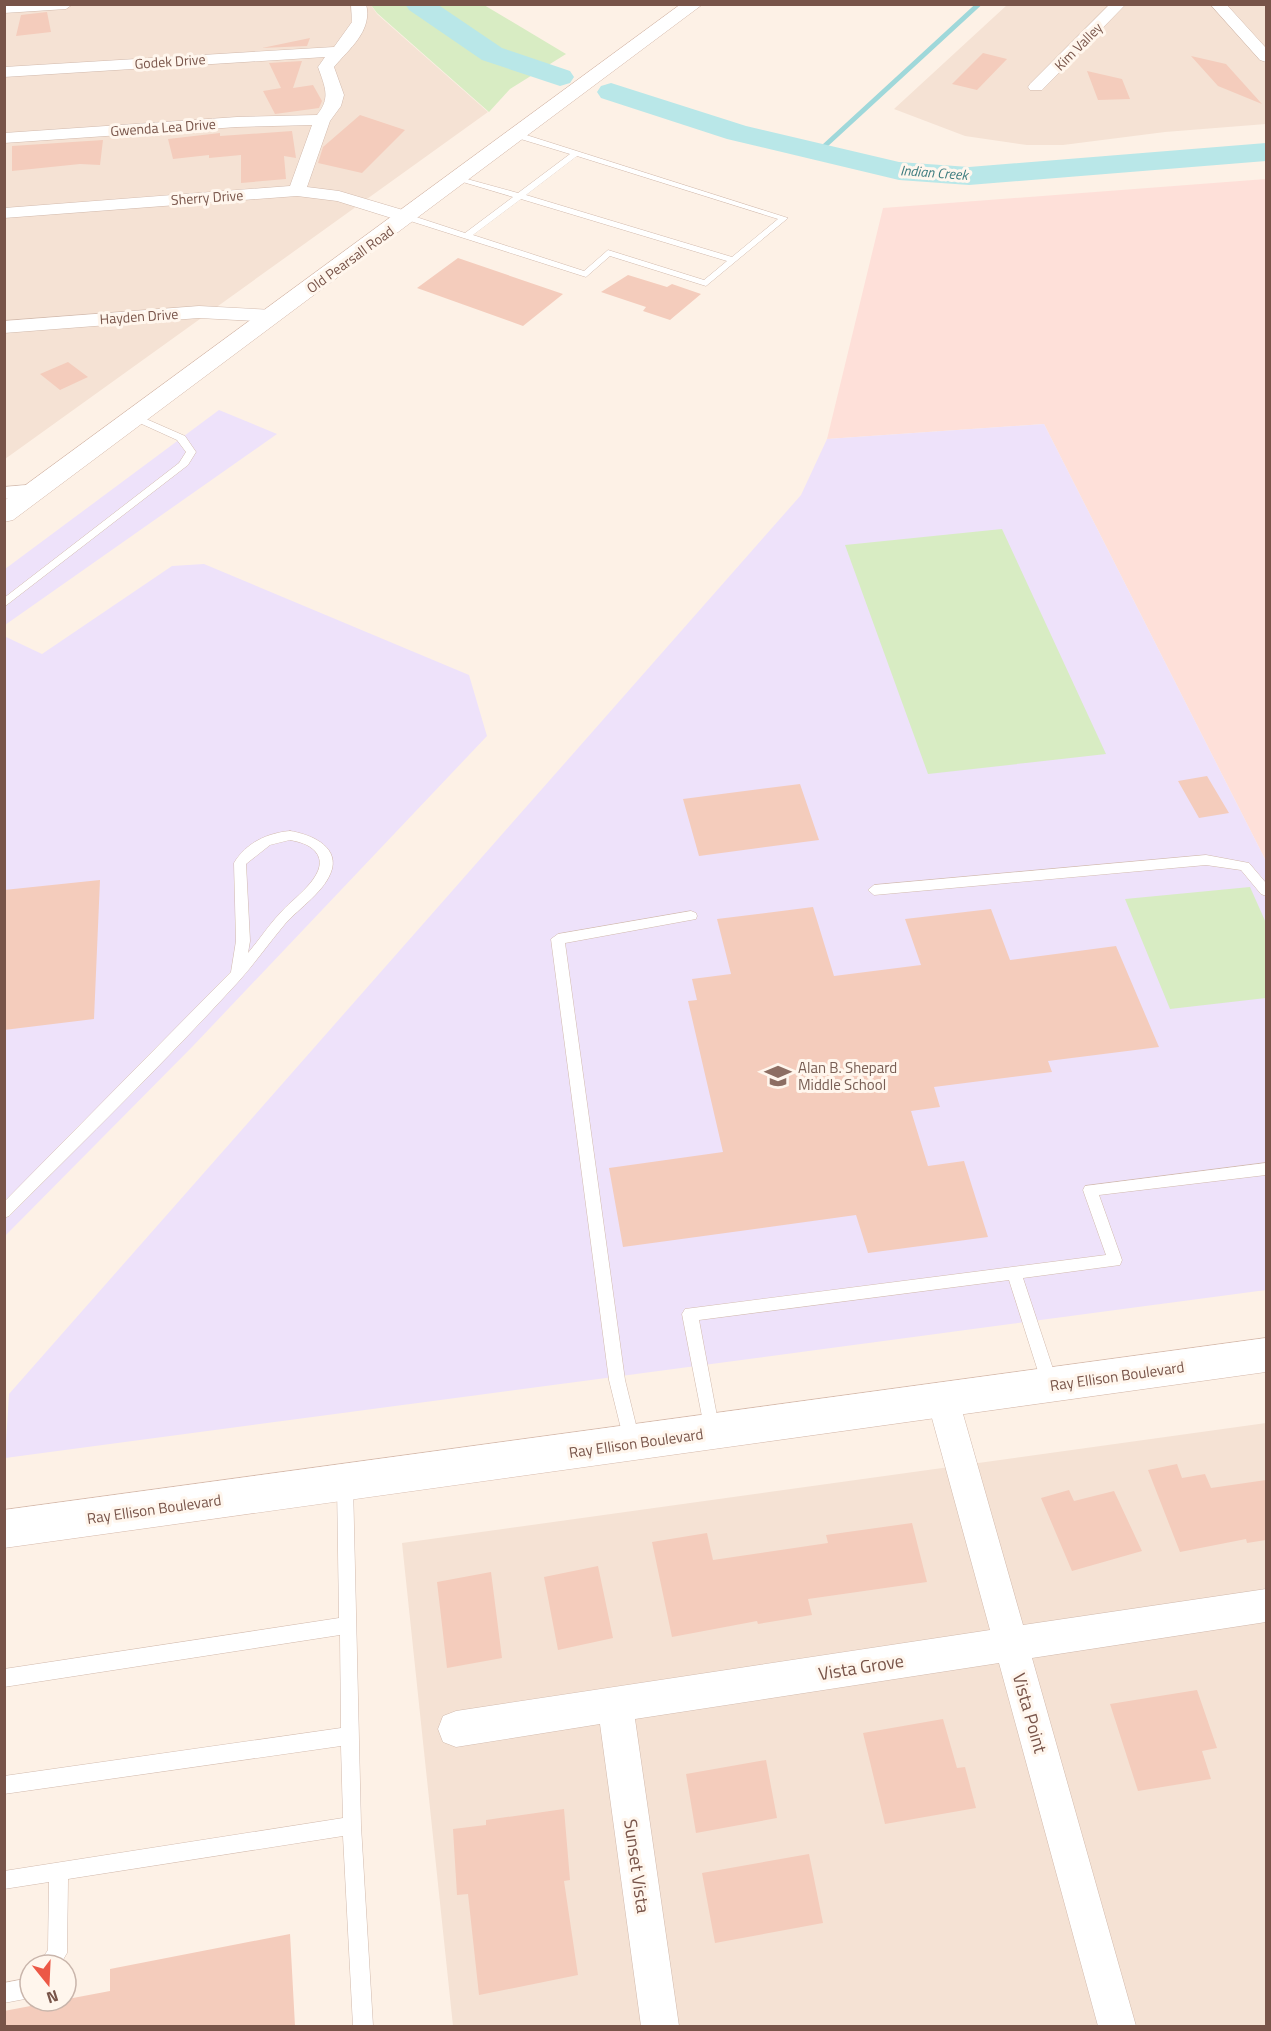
<svg xmlns="http://www.w3.org/2000/svg" width="1271" height="2031" font-family="'Titillium Web',sans-serif">
<style>
.residential{fill:#f5e2d4}
.commercial{fill:#fee0d9}
.education{fill:#eee2fa}
.green{fill:#d8ecc3}
.lines{fill:none;stroke-linecap:round;stroke-linejoin:round}
.stream{stroke:#9fd8da;stroke-width:5}
.river{fill:#b9e7e8;fill-rule:evenodd}
.building{fill:#f4ccbc}
.lane-casing{stroke:#d2baad;stroke-width:1}
.street-casing{stroke:#d2baad;stroke-width:1}
.secondary-casing{stroke:#d5b9ab;stroke-width:1}
.lane{fill:#fff;fill-rule:evenodd}
.street{fill:#fff;fill-rule:evenodd}
.secondary{fill:#fff;fill-rule:evenodd}
.labels{text-anchor:middle;dominant-baseline:central;stroke-width:6;stroke-linejoin:round;paint-order:stroke}
.far-street-label{font-size:14px;fill:#785449;stroke:#fff6ed}
.far-water-label{font-size:14px;font-style:italic;fill:#3c7b7e;stroke:#fff6ed}
.education-label{font-size:15px;fill:#785e54;stroke:#fff6ed;text-anchor:start}
.street-label{font-size:15px;fill:#785449;stroke:#fff6ed}
.near-street-label{font-size:18px;fill:#785449;stroke:#fff6ed}
</style>
<rect width="100%" height="100%" fill="#fdf1e6"/>
<path class="residential" d="M5,5H371L377,14L488,112L5,459Z
M1007,5H1266V124L1165,132L1063,145H1027L965,136L894,109Z
M1266,1423V2026H453L402,1543Z"/>
<path class="commercial" d="M1266,179V861L1044,424L827,439L883,208Z"/>
<path class="education" d="M219,410L277,434L5,625V569Z
M1044,424L1266,861V1290L5,1458L9,1394L801,495L827,439Z
M204,564L469,675L487,736L193,1046L5,1236L4,636L42,654L172,566Z"/>
<path class="green" d="M371,5H484L566,54L510,89L489,112L377,13Z
M1002,529L1106,754L928,774L845,545Z
M1250,887L1266,923V998L1170,1009L1125,899Z"/>
<g class="lines">
<path class="stream" d="M818,152L979,4"/>
<path class="river" d="M405,4H437L502,48L570,71L574,77L570,83L560,86L482,60L409,10Z
M611,83L746,126L899,162L969,167L1266,143V161L969,185L899,180L727,139L601,98L597,92L601,86Z"/>
</g>
<path class="building" d="M47,12L51,32L16,36L21,15Z
M310,38L307,46L262,48Z
M983,53L1007,59L977,90L952,84Z
M1191,56L1226,64L1262,104L1218,86Z
M302,61L293,88L313,85L322,101L319,108L275,114L263,91L281,88L269,63Z
M1087,71L1122,79L1130,99L1098,100Z
M360,115L405,130L362,173L318,163L323,147Z
M292,131L296,158L284,156L286,179L241,183V155L209,158V155L173,159L168,139L220,133V136Z
M103,140L100,165L80,164L12,171V146Z
M458,258L563,294L523,326L417,288Z
M628,275L667,287L672,284L701,294L670,320L643,311L646,307L601,292Z
M68,362L88,377L60,390L40,374Z
M1207,776L1229,813L1199,818L1178,781Z
M800,784L819,840L699,856L683,799Z
M100,880L94,1019L4,1030V890Z
M813,907L834,976L921,965L905,919L991,909L1010,960L1116,946L1159,1047L1048,1061L1052,1072L934,1087L940,1107L911,1111L928,1166L964,1161L988,1237L868,1253L856,1215L623,1247L609,1168L723,1152L688,1001L697,1000L692,979L731,974L717,919Z
M1177,1464L1182,1478L1205,1474L1211,1488L1266,1480V1540L1247,1543L1246,1539L1180,1552L1148,1470Z
M1069,1490L1074,1501L1114,1491L1142,1551L1072,1571L1041,1498Z
M912,1523L927,1582L808,1599L812,1615L758,1624L757,1621L672,1637L652,1542L707,1533L713,1560L828,1543L826,1535Z
M598,1566L613,1638L558,1650L544,1577Z
M491,1572L502,1658L447,1668L437,1582Z
M1197,1690L1217,1748L1202,1751L1211,1779L1138,1791L1110,1704Z
M943,1719L957,1768L965,1767L976,1808L885,1824L863,1733Z
M766,1760L777,1818L696,1833L686,1774Z
M564,1809L570,1880L564,1881L578,1975L479,1995L468,1894L457,1895L453,1829L486,1825V1820Z
M809,1854L823,1923L715,1943L702,1873Z
M290,1934L295,2026H4V2011L110,1991V1969Z"/>
<g class="lines">
<g class="lane-casing">
<path id="lane" d="M514,133H520L788,218L706,286L610,256L586,277L404,219V215L407,214L465,233L513,197L456,180V176L518,193L570,154L514,137ZM577,156L778,219L732,257L526,195ZM521,199L727,261L704,280L608,250L584,271L473,235Z
M137,415L185,436L196,452L188,465L4,607V598L179,463L186,452L177,440L133,420V416Z
M290,831C309,834 338,845 332,869C326,891 299,908 285,924C269,943 255,963 239,981C165,1062 86,1139 9,1216L4,1218V1202L231,972L236,941L234,863C246,843 267,833 290,831ZM290,840C300,842 308,844 315,851C333,871 295,897 283,910C270,923 260,939 248,953L250,941L246,864L270,845Z
M1206,855L1249,863L1266,883V896L1261,894L1241,870L1206,865L874,895L868,890L874,885Z
M691,911L696,913L697,916L696,919L565,943L625,1380L640,1441L638,1446L632,1448L626,1446L624,1441L609,1380L551,939L558,934Z
M1266,1163V1175L1099,1195L1122,1260L1120,1265L1023,1278L1058,1384L1056,1389L1050,1391L1044,1389L1042,1384L1009,1280L699,1320L720,1432L718,1437L712,1439L706,1437L682,1314L685,1309L1106,1255L1083,1190L1085,1186Z
M345,1476L351,1479L353,1484L361,1826L373,2026H353L343,1836L68,1879L67,1953L60,1965H38L48,1950L49,1882L4,1889V1871L343,1818L341,1746L4,1794V1776L341,1728L340,1635L4,1687V1669L339,1618L337,1484L339,1479Z
M30,1978V1998L4,2003V1983Z"/>
</g>
<g class="street-casing">
<path id="street" d="M4,4H73L66,9L4,13Z
M351,4H366C373,31 349,49 334,67L344,95L341,106L330,121L307,187L339,191L413,213L416,217L413,221H401L337,201L297,196L4,218V208L290,186L312,125L237,127L4,143V133L237,117L317,115C331,98 325,87 318,67L325,57L4,77V67L334,47L352,22Z
M1110,4H1126L1042,90H1030L1028,87L1030,84Z
M1210,4H1226L1266,48V62L1260,60Z
M199,306L273,310L282,316L273,322L199,318L4,333V321Z
M37,484L44,486L47,490L44,494L4,499V487Z
M943,1386L954,1390L959,1400L1023,1625L1266,1589V1622L1032,1658L1136,2026H1098L999,1663L635,1719L679,2026H641L600,1724L456,1747L443,1742L438,1729L443,1716L456,1711L990,1630L927,1400L932,1390Z"/>
</g>
<g class="secondary-casing">
<path id="secondary" d="M681,4H703L13,520L4,522V501Z
M1266,1338V1372L4,1548V1510Z"/>
</g>
<use href="#lane" class="lane"/>
<use href="#street" class="street"/>
<use href="#secondary" class="secondary"/>
</g>
<defs>
<g id="school-bare" transform="scale(2.07)"><path d="M0-5L7-2L0 1L-7-2ZM-4 1L0 2.5L4 1V4Q0 6-4 4Z" fill="#8d6e63" stroke="#fff6ed" stroke-width="2.5" paint-order="stroke"/></g>
</defs>
<g fill-rule="evenodd">
<use href="#school-bare" x="778" y="1076"/>
</g>
<g class="labels">
<g class="far-street-label">
<text transform="translate(1078 46) rotate(-45)">Kim Valley</text>
<text transform="translate(170 61) rotate(-4)">Godek Drive</text>
<text transform="translate(163 127) rotate(-4)">Gwenda Lea Drive</text>
<text transform="translate(207 197) rotate(-4)">Sherry Drive</text>
<text transform="translate(350 259) rotate(-36)">Old Pearsall Road</text>
<text transform="translate(139 316) rotate(-4)">Hayden Drive</text>
</g>
<g class="far-water-label">
<text transform="translate(934 172) rotate(4)">Indian Creek</text>
</g>
<g class="education-label">
<text x="798" y="1067">Alan B. Shepard<tspan x="798" dy="17">Middle School</tspan></text>
</g>
<g class="street-label">
<text transform="translate(1117 1376) rotate(-8)">Ray Ellison Boulevard</text>
<text transform="translate(636 1443) rotate(-8)">Ray Ellison Boulevard</text>
<text transform="translate(154 1509) rotate(-8)">Ray Ellison Boulevard</text>
</g>
<g class="near-street-label">
<text transform="translate(861 1667) rotate(-9)">Vista Grove</text>
<text transform="translate(1030 1713) rotate(74)">Vista Point</text>
<text transform="translate(637 1866) rotate(82)">Sunset Vista</text>
</g>
</g>
<rect width="1271" height="2031" fill="none" stroke="#785449" stroke-width="12"/>
<g transform="translate(48 1983) rotate(162)"><circle r="28" fill="#fff6ed" stroke="#c9b5ab" stroke-width="1.5"/>
<path d="M0-4.5L10 22L0 15L-10 22Z" fill="#ec5846"/>
<text y="-9" font-size="16" font-weight="bold" text-anchor="middle" fill="#785449">N</text>
</g>
</svg>
